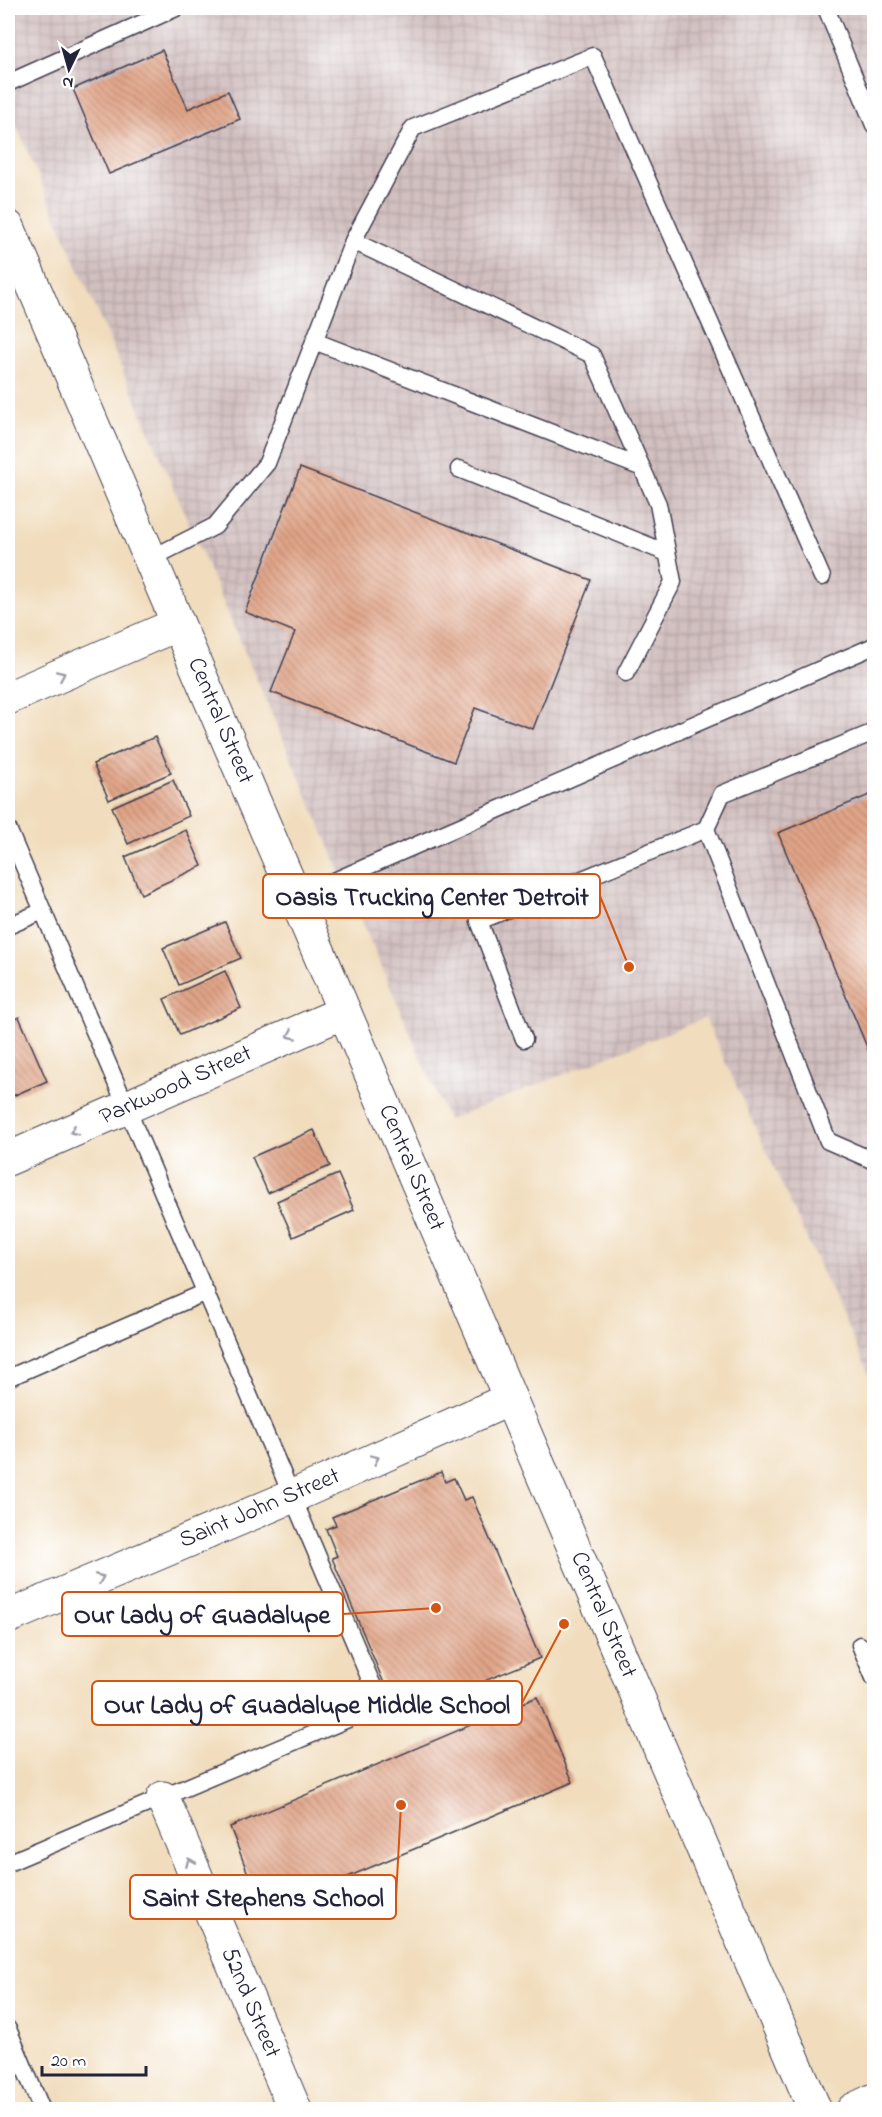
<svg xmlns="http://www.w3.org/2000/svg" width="882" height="2117" font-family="'Indie Flower',sans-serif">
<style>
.industrial{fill:url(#industrial-grid)}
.building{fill:url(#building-back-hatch)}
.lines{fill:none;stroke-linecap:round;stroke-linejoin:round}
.service-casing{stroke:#413e4e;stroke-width:19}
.minor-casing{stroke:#413e4e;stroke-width:35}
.tertiary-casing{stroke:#413e4e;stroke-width:35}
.service{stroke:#fff;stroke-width:16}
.minor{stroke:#fff;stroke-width:33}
.tertiary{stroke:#fff;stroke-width:33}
.oneway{stroke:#9c9ca7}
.labels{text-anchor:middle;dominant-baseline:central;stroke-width:4.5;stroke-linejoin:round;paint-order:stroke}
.street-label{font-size:24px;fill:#22223b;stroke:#fff}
.leader{fill:none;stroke:#d45411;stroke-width:2}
.callout-dot{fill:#d45411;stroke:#fff;stroke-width:2}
.callout{fill:#fff;stroke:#d45411;stroke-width:2}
.callout-label{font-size:26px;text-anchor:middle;font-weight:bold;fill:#22223b}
</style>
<defs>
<pattern id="industrial-grid" width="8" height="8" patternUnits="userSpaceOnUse" patternTransform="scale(1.5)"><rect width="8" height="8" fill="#d2bfc0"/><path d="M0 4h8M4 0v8" fill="none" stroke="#b4a4a6"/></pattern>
<pattern id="building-back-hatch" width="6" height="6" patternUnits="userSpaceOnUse" patternTransform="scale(1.5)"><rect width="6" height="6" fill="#e1a487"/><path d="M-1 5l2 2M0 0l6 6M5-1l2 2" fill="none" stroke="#b68570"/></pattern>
</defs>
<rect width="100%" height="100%" fill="#fff"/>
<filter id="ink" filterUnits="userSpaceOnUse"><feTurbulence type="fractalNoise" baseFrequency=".0167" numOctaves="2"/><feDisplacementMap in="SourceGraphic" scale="12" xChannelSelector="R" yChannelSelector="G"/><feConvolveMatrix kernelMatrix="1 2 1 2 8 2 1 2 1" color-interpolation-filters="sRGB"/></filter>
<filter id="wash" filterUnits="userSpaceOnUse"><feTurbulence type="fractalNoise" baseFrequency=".008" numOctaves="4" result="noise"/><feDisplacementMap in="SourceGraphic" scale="24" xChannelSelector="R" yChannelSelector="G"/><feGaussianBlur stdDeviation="1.35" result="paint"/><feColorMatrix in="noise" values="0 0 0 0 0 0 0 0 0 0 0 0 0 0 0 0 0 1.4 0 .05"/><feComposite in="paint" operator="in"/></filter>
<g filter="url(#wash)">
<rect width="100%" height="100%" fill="#f1ddbd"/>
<path class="industrial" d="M8,8H874V1385L705,1018L448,1120L8,106Z"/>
<g id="blocks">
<path class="building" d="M162,50L188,109L228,91L240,119L109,174L73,89Z
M300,468L591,580L533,729L475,708L454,762L271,692L295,632L245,612Z
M155,737L171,773L109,800L93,764Z
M173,780L189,816L128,844L112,807Z
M874,793V1064L778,833Z
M186,830L202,866L141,894L125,857Z
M225,922L241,958L179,985L163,948Z
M225,971L241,1008L180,1035L164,999Z
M19,1017L47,1081L8,1098V1022Z
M314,1130L330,1166L268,1193L252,1157Z
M338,1174L354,1210L293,1237L277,1201Z
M441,1472L445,1482L454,1478L464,1500L472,1497L540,1658L398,1717L332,1558L337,1556L326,1529L336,1525L332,1517Z
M537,1697L573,1782L267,1911L255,1883L252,1884L230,1827Z"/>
</g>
</g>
<g filter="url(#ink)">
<use href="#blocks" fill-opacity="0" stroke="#413e4e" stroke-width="1.5"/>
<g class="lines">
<g class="service-casing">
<path id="service" d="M826,8L874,125
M8,83L176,8
M353,241L413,128L593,56L822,577
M314,341L640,467
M459,469L667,553
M150,559L215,526L267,463L353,241L592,355L658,504L673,582L626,673
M874,732L722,794L706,829L828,1141L874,1161
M8,829L381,1705L8,1863
M295,898L874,646
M8,926L43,911
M524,1039L479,921L706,829
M8,1378L206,1292
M860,1645L874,1678
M8,2029L42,2110"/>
</g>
<g class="minor-casing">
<path id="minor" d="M8,698L178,624
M8,1159L344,1012
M8,1617L293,1496L510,1399
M163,1798L295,2110
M853,2110L874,2100"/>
</g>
<g class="tertiary-casing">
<path id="tertiary" d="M8,227L815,2110"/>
</g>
<use href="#service" class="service"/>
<use href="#minor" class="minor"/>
<use href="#tertiary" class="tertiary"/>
</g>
<defs><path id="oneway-chevron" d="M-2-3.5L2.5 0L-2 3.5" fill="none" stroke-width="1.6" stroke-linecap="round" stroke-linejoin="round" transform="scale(1.5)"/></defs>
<g class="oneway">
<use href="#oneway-chevron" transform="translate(61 675) rotate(-24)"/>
<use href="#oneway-chevron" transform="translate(291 1035) rotate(156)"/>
<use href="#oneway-chevron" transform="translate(74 1131) rotate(157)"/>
<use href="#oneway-chevron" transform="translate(375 1459) rotate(-24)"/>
<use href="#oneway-chevron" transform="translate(100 1578) rotate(-23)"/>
<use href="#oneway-chevron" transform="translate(190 1862) rotate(-113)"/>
</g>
</g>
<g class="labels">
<g class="street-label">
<text transform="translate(220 721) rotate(67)">Central Street</text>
<text transform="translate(176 1086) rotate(-24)">Parkwood Street</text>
<text transform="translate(411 1168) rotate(67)">Central Street</text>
<text transform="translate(260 1509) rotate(-23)">Saint John Street</text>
<text transform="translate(603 1615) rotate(67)">Central Street</text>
<text transform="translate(250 2003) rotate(67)">52nd Street</text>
</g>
</g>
<path class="leader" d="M629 967L600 896M436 1608L343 1614M564 1624L522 1703M401 1805L396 1897"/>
<g class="callout-dot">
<circle cx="629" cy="967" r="6"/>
<circle cx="436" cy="1608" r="6"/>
<circle cx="564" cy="1624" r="6"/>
<circle cx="401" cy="1805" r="6"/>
</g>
<g class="callout">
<rect x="263" y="874" width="337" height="44" rx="6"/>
<rect x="62" y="1592" width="281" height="44" rx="6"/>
<rect x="92" y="1681" width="430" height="44" rx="6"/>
<rect x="130" y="1875" width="266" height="44" rx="6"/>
</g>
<g class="callout-label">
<text x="432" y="905">Oasis Trucking Center Detroit</text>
<text x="202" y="1623">Our Lady of Guadalupe</text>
<text x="307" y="1713">Our Lady of Guadalupe Middle School</text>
<text x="263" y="1906">Saint Stephens School</text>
</g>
<rect width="882" height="2117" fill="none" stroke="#fff" stroke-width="30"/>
<g transform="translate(69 69) rotate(185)" stroke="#ffffff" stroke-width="4.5" paint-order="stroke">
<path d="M0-4.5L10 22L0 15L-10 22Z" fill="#22223b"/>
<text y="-9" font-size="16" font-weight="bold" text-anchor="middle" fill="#22223b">N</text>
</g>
<path d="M42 2066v9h104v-9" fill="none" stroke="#22223b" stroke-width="3"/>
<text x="51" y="2066" font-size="18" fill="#22223b" stroke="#ffffff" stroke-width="4.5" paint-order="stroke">20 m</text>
</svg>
